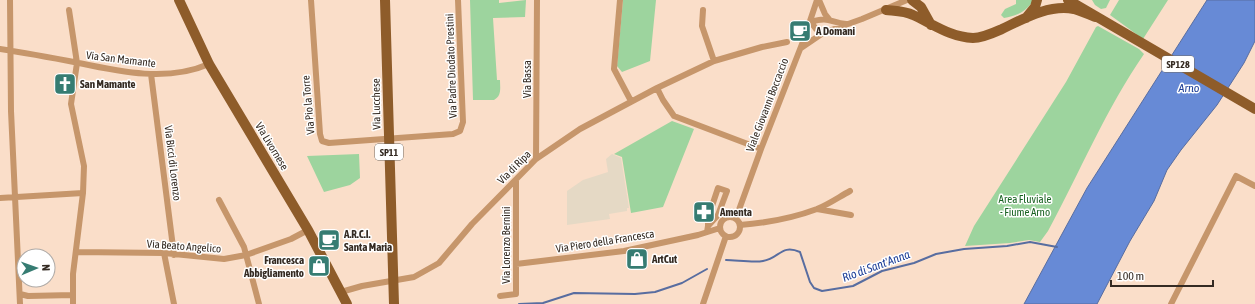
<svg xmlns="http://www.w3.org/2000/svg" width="1255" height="304" font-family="'Asap Condensed',sans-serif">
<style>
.education{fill:#e5d9c5}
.green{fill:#9dd49e}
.water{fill:#678ad6;stroke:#586da0}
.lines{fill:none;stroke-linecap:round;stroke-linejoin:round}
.stream{stroke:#586da0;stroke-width:2}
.minor{stroke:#c6966b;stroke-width:6}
.primary{stroke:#8e5c2a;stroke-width:10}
.labels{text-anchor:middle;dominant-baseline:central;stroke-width:3;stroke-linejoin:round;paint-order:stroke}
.shield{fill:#fff;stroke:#716a64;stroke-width:1}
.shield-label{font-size:10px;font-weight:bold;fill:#342a22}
.poi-label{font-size:11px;font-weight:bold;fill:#342a22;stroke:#fff;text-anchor:start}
.street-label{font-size:11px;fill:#342a22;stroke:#fff}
.park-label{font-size:11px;fill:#186221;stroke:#fff}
.water-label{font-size:12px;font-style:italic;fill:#1d3e97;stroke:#fff}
</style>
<rect width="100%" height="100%" fill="#fadec9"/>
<path class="education" d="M612,154L621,158L629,208H627V211L609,214L610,219L567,225V191L583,180L608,172L606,159Z"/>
<path class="green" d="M470,0H499V3L526,0L525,17L493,18L497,80H500C500,88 502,96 494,100H473Z
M623,0H656L650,61L622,72L617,66Z
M1016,0H1034C1026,11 1018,16 1004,18L1001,15L1005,9L1016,4Z
M1092,0H1110L1106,8L1101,9L1095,5Z
M1119,0H1168L1143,39L1110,15Z
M1098,26L1139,49L1144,54C1106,109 1080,172 1048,231L1040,242L1029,240L1010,243L965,246L974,226L1066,82L1096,27Z
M672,121L694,129L663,207L631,213L622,157L614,154Z
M359,154L360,178L350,185L324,192L307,156Z"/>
<path class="water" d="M1207,0H1255V41L1244,63L1217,105L1181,150L1167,170L1154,201L1130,241L1097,304H1024L1087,188Z"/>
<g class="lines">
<path class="stream" d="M726,260C736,260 754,263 763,261C780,258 781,244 800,252L810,282L814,288L822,291L853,286L882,271L914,263L936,254L964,249L1007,246L1030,242L1057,247
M519,304L543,303L574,293L635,294L655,292L682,283L707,269"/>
<path class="minor" d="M10,0L11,111L20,304
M311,0L320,134L322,141L329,143L453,134L460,131L463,122L458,0
M620,0L614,69L631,101
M819,0L825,14L829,19
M69,10L77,63L71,104L84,166L83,193L73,274V304
M703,10L702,26L714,61
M811,22C828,16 830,22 846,24
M811,22L816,29L823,33
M801,48L823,33L862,19L907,0
M0,49C26,53 53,58 79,63C121,72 168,82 209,64
M151,74L174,255
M657,88L663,100L674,116L761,149
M536,159L537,0
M0,198L83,193
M219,200L244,247L259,304
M817,209L851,215
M720 227a10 10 0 1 1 20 0a10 10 0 1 1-20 0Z
M736,218L761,149L804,39L817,0
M740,225C766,223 793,218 817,209C829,204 839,197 850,191
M707,232L708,226L718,215L727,191L718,188L708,218V226
M77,252L164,253L224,259L246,255L291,239L308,230
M164,253L174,304
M516,264L624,251L698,235L720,228
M341,292L362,286L414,277L439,263L472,224L536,159L580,129L657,88L714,61L762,47L787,42
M20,294L28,296L73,295
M500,296L516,294V180
M703,304L726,236
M1171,304L1236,176L1255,186"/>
<path class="primary" d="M179,0L209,64L308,230L347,304
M385,0L394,304
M912,0L921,7L931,25
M1068,0L1255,109
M886,10C895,11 905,11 913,15C933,24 950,37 973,38C982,38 993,33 1002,29C1023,19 1049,4 1074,9C1081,11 1088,14 1095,17
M1026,18L1035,7L1037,0"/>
</g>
<defs>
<g id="cafe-square" transform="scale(1.15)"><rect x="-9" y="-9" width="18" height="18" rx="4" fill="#367c72" stroke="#fff"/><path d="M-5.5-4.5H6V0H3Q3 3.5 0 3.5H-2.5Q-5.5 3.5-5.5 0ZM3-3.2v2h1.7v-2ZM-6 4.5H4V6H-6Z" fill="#fff"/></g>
<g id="church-square" transform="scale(1.15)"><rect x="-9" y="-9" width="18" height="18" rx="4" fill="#367c72" stroke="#fff"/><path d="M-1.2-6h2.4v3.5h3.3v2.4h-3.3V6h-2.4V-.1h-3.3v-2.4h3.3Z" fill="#fff"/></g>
<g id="pharmacy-square" transform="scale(1.15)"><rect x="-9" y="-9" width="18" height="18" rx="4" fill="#367c72" stroke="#fff"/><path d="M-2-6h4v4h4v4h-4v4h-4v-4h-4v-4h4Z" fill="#fff"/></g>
<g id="shop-square" transform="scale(1.15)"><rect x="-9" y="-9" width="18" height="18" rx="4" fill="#367c72" stroke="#fff"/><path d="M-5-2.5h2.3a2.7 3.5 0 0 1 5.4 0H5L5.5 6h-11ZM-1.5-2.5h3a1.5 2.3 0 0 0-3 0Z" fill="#fff"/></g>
</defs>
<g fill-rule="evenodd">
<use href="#cafe-square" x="800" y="31"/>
<use href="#church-square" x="65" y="84"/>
<use href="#pharmacy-square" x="704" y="212"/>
<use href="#cafe-square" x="329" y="240"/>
<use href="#shop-square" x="637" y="259"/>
<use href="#shop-square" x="319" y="266"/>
</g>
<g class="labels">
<g class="shield">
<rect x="1162" y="56" width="32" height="16" rx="3"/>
<rect x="375" y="144" width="28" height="16" rx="3"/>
</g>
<g class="shield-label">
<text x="1178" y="64">SP128</text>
<text x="389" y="152">SP11</text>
</g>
<g class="poi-label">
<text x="816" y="31">A Domani</text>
<text x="80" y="84">San Mamante</text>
<text x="720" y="212">Amenta</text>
<text x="344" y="234">A.R.C.I.<tspan x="344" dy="13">Santa Maria</tspan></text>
<text x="652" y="259">ArtCut</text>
<text x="304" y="260" text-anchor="end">Francesca<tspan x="304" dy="13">Abbigliamento</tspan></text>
</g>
<g class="street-label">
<text transform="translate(121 59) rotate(7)">Via San Mamante</text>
<text transform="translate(451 66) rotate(-92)">Via Padre Diodato Prestini</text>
<text transform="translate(527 79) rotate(-90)">Via Bassa</text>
<text transform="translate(376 104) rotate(-91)">Via Lucchese</text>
<text transform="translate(308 105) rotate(-95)">Via Pio la Torre</text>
<text transform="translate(767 105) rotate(-69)">Viale Giovanni Boccaccio</text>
<text transform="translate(272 146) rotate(59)">Via Livornese</text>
<text transform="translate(173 163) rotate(83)">Via Bicci di Lorenzo</text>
<text transform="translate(514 167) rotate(-45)">Via di Ripa</text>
<text transform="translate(605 241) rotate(-9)">Via Piero della Francesca</text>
<text transform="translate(506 245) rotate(-90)">Via Lorenzo Bernini</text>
<text transform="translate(184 246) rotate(4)">Via Beato Angelico</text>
</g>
<g class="park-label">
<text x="1025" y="199">Area Fluviale<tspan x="1025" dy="13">- Fiume Arno</tspan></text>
</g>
<g class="water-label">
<text x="1189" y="88">Arno</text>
<text transform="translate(876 266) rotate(-20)">Rio di Sant'Anna</text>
</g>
</g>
<g transform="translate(36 268) rotate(88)"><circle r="19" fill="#ffffff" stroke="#aeaaa7"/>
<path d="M0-3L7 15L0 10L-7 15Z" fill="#367c72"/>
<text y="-6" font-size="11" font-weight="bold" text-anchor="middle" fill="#342a22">N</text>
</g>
<path d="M1111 280v6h102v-6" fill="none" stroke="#342a22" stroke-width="2"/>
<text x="1117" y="280" font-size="12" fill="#342a22" stroke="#ffffff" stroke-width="3" paint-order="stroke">100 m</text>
</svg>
